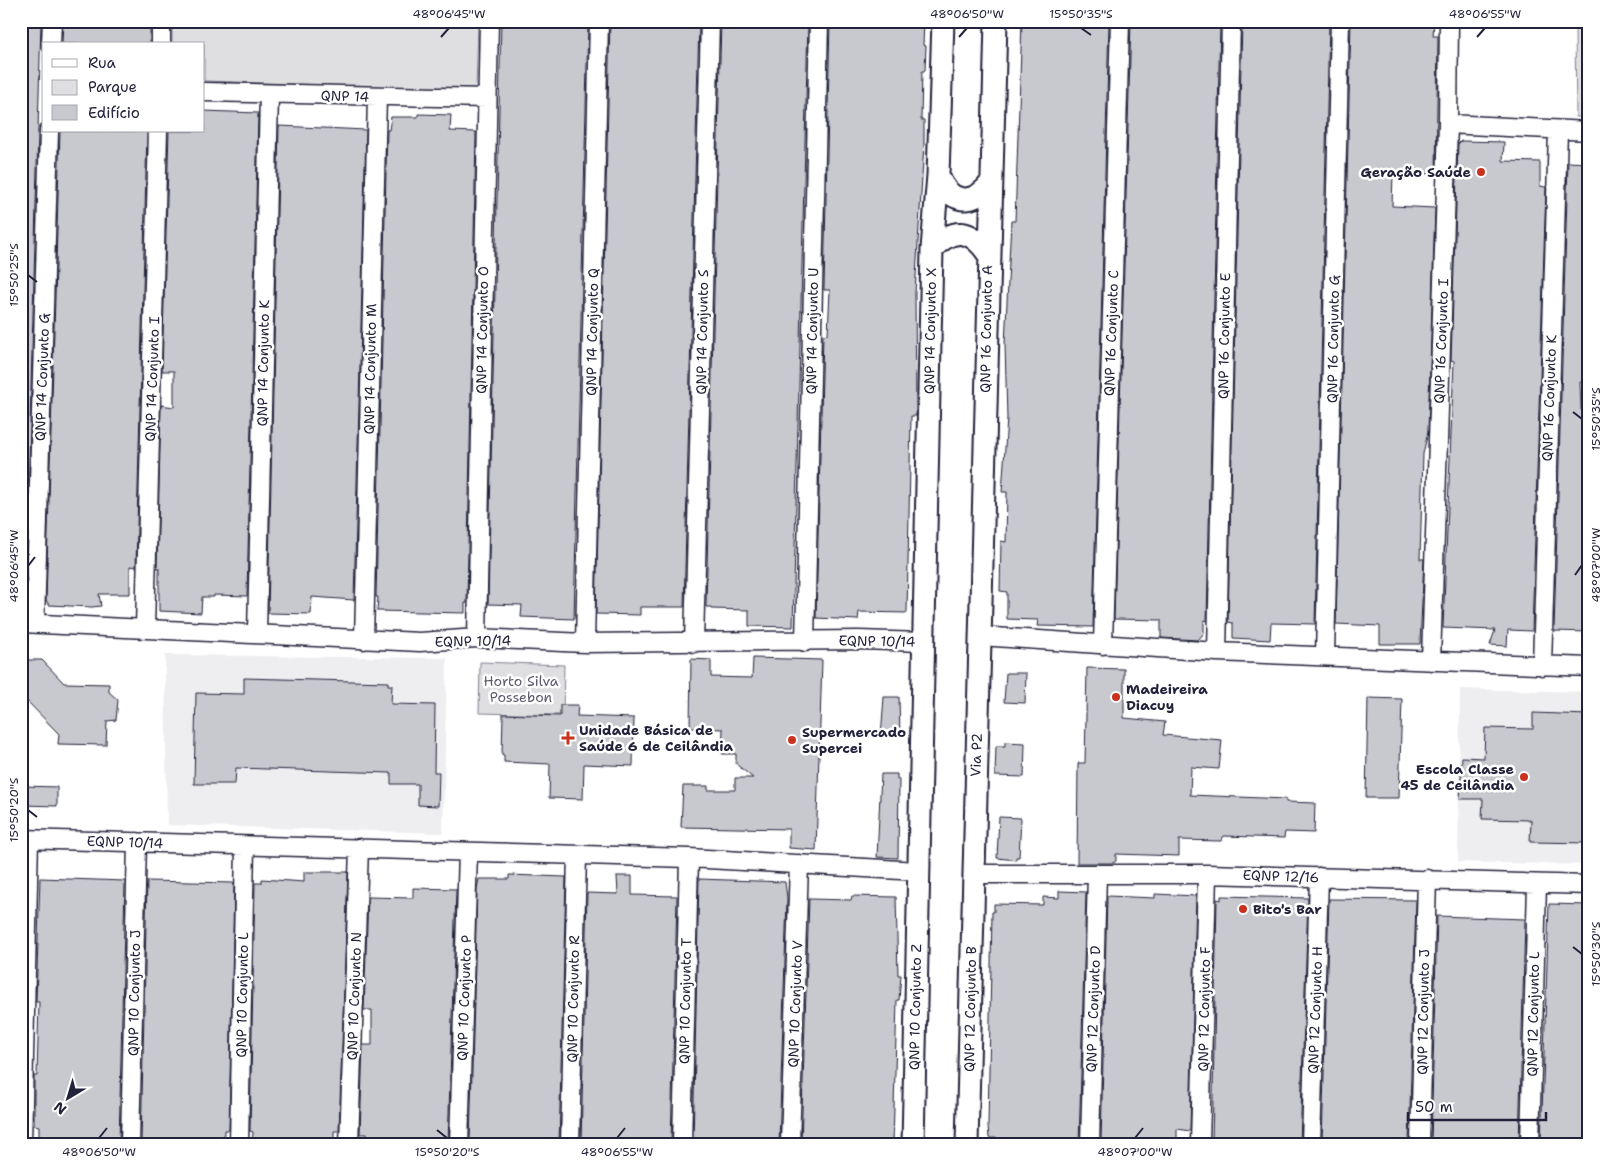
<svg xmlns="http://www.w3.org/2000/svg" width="1610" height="1165" font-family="'Shantell Sans',sans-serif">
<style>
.built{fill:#eeeef1}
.green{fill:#dfdfe2;stroke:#80808e}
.building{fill:#c8c8cf;stroke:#22223b}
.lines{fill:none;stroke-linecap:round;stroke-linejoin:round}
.minor-casing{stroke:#22223b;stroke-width:21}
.tertiary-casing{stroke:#22223b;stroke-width:25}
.minor{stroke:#fff;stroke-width:18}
.tertiary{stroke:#fff;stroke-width:21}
.ticks{fill:none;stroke:#22223b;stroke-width:2}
.poi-dot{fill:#c8321e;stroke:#fff;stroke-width:2}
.labels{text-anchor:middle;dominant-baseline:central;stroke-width:5;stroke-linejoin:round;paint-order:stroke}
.street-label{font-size:14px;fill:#22223b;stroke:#fff}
.poi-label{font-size:14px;font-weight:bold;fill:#22223b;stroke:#fff;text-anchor:start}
.park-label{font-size:14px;fill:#5b5b6d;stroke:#fff}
.neatline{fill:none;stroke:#22223b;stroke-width:2}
.ticks-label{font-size:12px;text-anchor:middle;fill:#22223b}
</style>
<rect width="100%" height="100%" fill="#fff"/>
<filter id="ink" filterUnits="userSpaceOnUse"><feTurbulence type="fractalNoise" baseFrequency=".02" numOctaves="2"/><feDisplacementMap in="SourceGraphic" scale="10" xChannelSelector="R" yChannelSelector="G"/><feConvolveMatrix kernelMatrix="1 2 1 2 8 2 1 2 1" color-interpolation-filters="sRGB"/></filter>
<g filter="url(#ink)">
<path class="built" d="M165,655L447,658L443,833L167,825Z
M1460,689L1589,692V865L1458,862Z"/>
<path class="green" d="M172,21H478L476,90L204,81V44H172Z
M1575,27L1589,28V117H1576Z
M480,662L564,665L563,715L479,713Z"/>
<path class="building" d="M21,21H41L25,607L21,608Z
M63,21H150V44H62Z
M501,21H588L574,619L521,617L522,605L488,604Z
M610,21H699L684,607H640V615L596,614Z
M721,21H808L793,627L749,626V610L711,609V607H706Z
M830,21H924L923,45L926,46L925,71H922L921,120H924V144L915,293L916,412V416H911L907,613L859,612L858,620L816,618L823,335L828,334L830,290H824Z
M1022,21H1109L1093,627L1037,626L1038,620L1007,619V592L1000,591L1001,541L1006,542L1007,492H1002L1007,418L1005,344L1011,221H1015Z
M1131,21H1220L1207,621L1204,620V633L1198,640L1161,638V620L1114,619Z
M1242,21H1329L1315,624L1271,623L1270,640L1233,638V623L1228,622Z
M1351,21H1434L1433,36H1438L1436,174L1393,173L1392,206L1435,208L1428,432L1423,454L1420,559H1424L1420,644H1380V626L1336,624Z
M204,111L258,113L247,596L214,595V597H202L201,613L159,611V568H157L161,405L174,407V371H162L169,131H204Z
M418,114L451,115L450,131L476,132L467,603H465V613L377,611L378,597H376L387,130H389L391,117H418Z
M279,126L366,130L354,600L312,597L311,614L268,613Z
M60,131H147L136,567L130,566V594H99L101,606L92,607L49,605L46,600Z
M1461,141L1504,142L1503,161L1540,162V186L1546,187L1532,631L1508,630L1507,646L1490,645L1495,630L1443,628L1454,361L1451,360L1458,144Z
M1568,162L1589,163V382H1580L1581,410H1589V632L1554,631Z
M753,658L822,660L816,850L789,848V829L681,827L683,786H708V790H735V778H753L736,764V754H722L723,729L690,728L691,659L711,660V677L752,678Z
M28,660H42L64,683L109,684V692L118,700L116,720L107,721L106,745L58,744L59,734L27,701L21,700V662Z
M1087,668L1124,669V718L1165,722L1163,735L1222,740L1219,769L1191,767L1190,795L1286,799V802L1315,803L1314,833L1285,832L1284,838L1224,836L1221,841L1179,840V856L1116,854V861L1113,863H1077L1078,763H1085Z
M1006,673H1026L1025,703L1004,702Z
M244,678L388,682V685H392L391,704L435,705L434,772H439L438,806L418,805V784H391V773L236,768L235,784H194L196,693L244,694Z
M884,697H899L900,736H881Z
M1368,698L1402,699L1399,798H1366Z
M560,705H578L577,716L634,718L633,766L584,764L583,799L549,798L550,764L504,762V755H502L503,714L560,716Z
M1533,713L1589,715V843L1530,842L1531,820L1482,819L1483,799H1460L1462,757L1484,758L1485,728L1533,729Z
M1005,742L1025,743L1024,777L995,776L996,746H1005Z
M881,774H897V779H899L898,858L877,857Z
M23,786L57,787V806L22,805Z
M999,817L1021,818L1019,857H1016V860L997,858Z
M304,872H348L339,1131H334V1144H252L253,1132L250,1131L255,883H262V879L304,882Z
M509,875L566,877L559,1144H470L477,889L479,879H509Z
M617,876H632V895L677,896L671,1144H581L587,893L618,894Z
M40,878L125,881L119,1144H39V1126L34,1125V1076H37L39,1002H36Z
M699,879L785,882L787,898L779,1144H693Z
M147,881L234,883L229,1130H224V1144H141Z
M413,888L456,889L448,1144H366L367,1134H360L363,1045H372V1010H364L368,897L413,898Z
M1059,891L1086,892L1079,1144H998V1138H989L988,1126L992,912H994V904L1043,905V897L1059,898Z
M1155,894L1196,896L1190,1131L1177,1129V1144H1101L1107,896L1155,898Z
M852,896L896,897L898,975H901L899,1000H897L893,1144H801L809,899L851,900Z
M1221,896L1308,898L1300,1144H1212L1217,899L1221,900Z
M1329,899L1416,900L1409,1144H1322Z
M1549,904L1589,905V1143L1586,1144H1541Z
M1437,916L1525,919L1519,1144H1431Z"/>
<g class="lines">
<g class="minor-casing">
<path id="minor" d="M51,44L52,21
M161,44V21
M204,92L486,98
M1448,124L1589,131
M21,623L420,642L477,638L585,643L858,640L924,642
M35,623L49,131
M145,628L158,131
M257,633L269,94
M980,636L1217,652L1589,667
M477,638L489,21
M364,640L377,97
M805,642L819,21
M585,643L599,21
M694,643L710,21
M1103,645L1120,21
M1217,652L1231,21
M1325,656L1340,21
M1431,661L1448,124L1449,21
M1542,666L1558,131
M21,839L689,858L918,871
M973,874H1207L1589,885
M22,1144L29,839
M130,1144L137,842
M239,1144L245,847
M349,1144L359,848
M459,1144L468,852
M570,1144L577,855
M682,1144L689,858
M790,1144L799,864
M1090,1144L1097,874
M1200,1144L1207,874
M1311,1144L1319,877
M1420,1144L1427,879
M1530,1144L1537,884"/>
</g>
<g class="tertiary-casing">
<path id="tertiary" d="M938,175C949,203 971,207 990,184
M932,249C953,227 971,228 988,254
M913,1144L932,249L938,175L943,21
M967,1144L996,21"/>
</g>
<use href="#minor" class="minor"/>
<use href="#tertiary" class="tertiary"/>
</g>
</g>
<path class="ticks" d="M1081,28L1091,35M441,37L449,28M959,37L967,28M1477,37L1485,28M28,275L37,282M1573,412L1582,419M28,566L35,557M1575,575L1582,565M28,810L37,817M1573,947L1582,954M437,1130L447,1138M99,1138L107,1128M617,1138L625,1128M1135,1138L1143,1128"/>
<g class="poi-dot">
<circle cx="1481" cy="172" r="5"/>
<circle cx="1116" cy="697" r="5"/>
<path d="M565.5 730.5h5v5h5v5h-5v5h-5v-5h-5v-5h5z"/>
<circle cx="792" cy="740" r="5"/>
<circle cx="1524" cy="777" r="5"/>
<circle cx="1243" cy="909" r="5"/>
</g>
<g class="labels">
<g class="street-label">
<text transform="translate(345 96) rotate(2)">QNP 14</text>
<text transform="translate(986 329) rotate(-89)">QNP 16 Conjunto A</text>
<text transform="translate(482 330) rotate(-89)">QNP 14 Conjunto O</text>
<text transform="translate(812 331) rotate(-89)">QNP 14 Conjunto U</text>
<text transform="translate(930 331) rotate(-89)">QNP 14 Conjunto X</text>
<text transform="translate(592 332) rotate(-89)">QNP 14 Conjunto Q</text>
<text transform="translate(702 332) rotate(-89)">QNP 14 Conjunto S</text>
<text transform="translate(1111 333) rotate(-88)">QNP 16 Conjunto C</text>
<text transform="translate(1224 336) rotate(-89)">QNP 16 Conjunto E</text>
<text transform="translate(1333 339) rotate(-89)">QNP 16 Conjunto G</text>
<text transform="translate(1441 341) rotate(-88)">QNP 16 Conjunto I</text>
<text transform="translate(263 363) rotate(-89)">QNP 14 Conjunto K</text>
<text transform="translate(370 369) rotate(-89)">QNP 14 Conjunto M</text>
<text transform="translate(42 377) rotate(-88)">QNP 14 Conjunto G</text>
<text transform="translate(152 379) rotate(-88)">QNP 14 Conjunto I</text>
<text transform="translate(1549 398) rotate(-88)">QNP 16 Conjunto K</text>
<text transform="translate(473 641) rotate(-1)">EQNP 10/14</text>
<text transform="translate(877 641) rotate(1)">EQNP 10/14</text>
<text transform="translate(976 755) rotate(-88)">Via P2</text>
<text transform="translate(125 842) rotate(2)">EQNP 10/14</text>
<text transform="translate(1281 876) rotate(2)">EQNP 12/16</text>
<text transform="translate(134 993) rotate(-89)">QNP 10 Conjunto J</text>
<text transform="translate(242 995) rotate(-89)">QNP 10 Conjunto L</text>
<text transform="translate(354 996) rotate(-88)">QNP 10 Conjunto N</text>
<text transform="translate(464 998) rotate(-88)">QNP 10 Conjunto P</text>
<text transform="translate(573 999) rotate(-89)">QNP 10 Conjunto R</text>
<text transform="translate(685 1001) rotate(-89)">QNP 10 Conjunto T</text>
<text transform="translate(795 1004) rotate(-88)">QNP 10 Conjunto V</text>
<text transform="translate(915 1007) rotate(-89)">QNP 10 Conjunto Z</text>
<text transform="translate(970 1009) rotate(-89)">QNP 12 Conjunto B</text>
<text transform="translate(1093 1009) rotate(-88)">QNP 12 Conjunto D</text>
<text transform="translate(1204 1009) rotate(-89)">QNP 12 Conjunto F</text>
<text transform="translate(1315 1010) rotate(-88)">QNP 12 Conjunto H</text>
<text transform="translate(1423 1012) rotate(-89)">QNP 12 Conjunto J</text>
<text transform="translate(1533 1014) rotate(-89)">QNP 12 Conjunto L</text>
</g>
<g class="poi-label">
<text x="1471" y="172" text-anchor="end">Geração Saúde</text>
<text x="1126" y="689">Madeireira<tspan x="1126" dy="16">Diacuy</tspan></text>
<text x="579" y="730">Unidade Básica de<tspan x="579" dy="16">Saúde 6 de Ceilândia</tspan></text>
<text x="802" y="732">Supermercado<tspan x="802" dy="16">Supercei</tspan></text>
<text x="1514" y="769" text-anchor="end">Escola Classe<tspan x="1514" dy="16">45 de Ceilândia</tspan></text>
<text x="1253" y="909">Bito's Bar</text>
</g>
<g class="park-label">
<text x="521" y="681">Horto Silva<tspan x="521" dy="16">Possebon</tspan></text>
</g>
</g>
<rect width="1610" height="1165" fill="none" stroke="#fff" stroke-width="55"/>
<rect x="42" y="42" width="162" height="90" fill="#ffffff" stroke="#a7a7b1"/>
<rect x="52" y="59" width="25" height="8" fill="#ffffff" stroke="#a7a7b1"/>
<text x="88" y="68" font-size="15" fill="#22223b">Rua</text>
<rect x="52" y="80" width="25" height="15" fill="#dfdfe2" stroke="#a7a7b1"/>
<text x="88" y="92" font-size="15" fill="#22223b">Parque</text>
<rect x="52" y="105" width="25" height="15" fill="#c8c8cf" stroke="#a7a7b1"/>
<text x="88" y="118" font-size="15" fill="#22223b">Edifício</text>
<g transform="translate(68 1098) rotate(218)" stroke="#ffffff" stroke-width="4" paint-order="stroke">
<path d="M0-4L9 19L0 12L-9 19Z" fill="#22223b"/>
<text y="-8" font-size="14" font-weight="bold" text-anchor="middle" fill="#22223b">N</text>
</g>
<path d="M1408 1112v8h138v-8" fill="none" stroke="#22223b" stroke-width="2.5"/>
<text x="1415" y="1112" font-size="15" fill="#22223b" stroke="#ffffff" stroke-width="4" paint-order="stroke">50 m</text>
<rect x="28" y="28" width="1554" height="1110" class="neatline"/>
<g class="ticks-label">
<text x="449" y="18">48°06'45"W</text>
<text x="967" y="18">48°06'50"W</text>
<text x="1081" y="18">15°50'35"S</text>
<text x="1485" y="18">48°06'55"W</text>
<text transform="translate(14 275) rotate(-90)" y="4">15°50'25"S</text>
<text transform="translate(1596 419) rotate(-90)" y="4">15°50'35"S</text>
<text transform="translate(1596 565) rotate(-90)" y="4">48°07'00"W</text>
<text transform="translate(14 566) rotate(-90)" y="4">48°06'45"W</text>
<text transform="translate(14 810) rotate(-90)" y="4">15°50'20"S</text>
<text transform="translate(1596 954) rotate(-90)" y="4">15°50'30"S</text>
<text x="99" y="1156">48°06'50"W</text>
<text x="447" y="1156">15°50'20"S</text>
<text x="617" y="1156">48°06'55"W</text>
<text x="1135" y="1156">48°07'00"W</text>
</g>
</svg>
